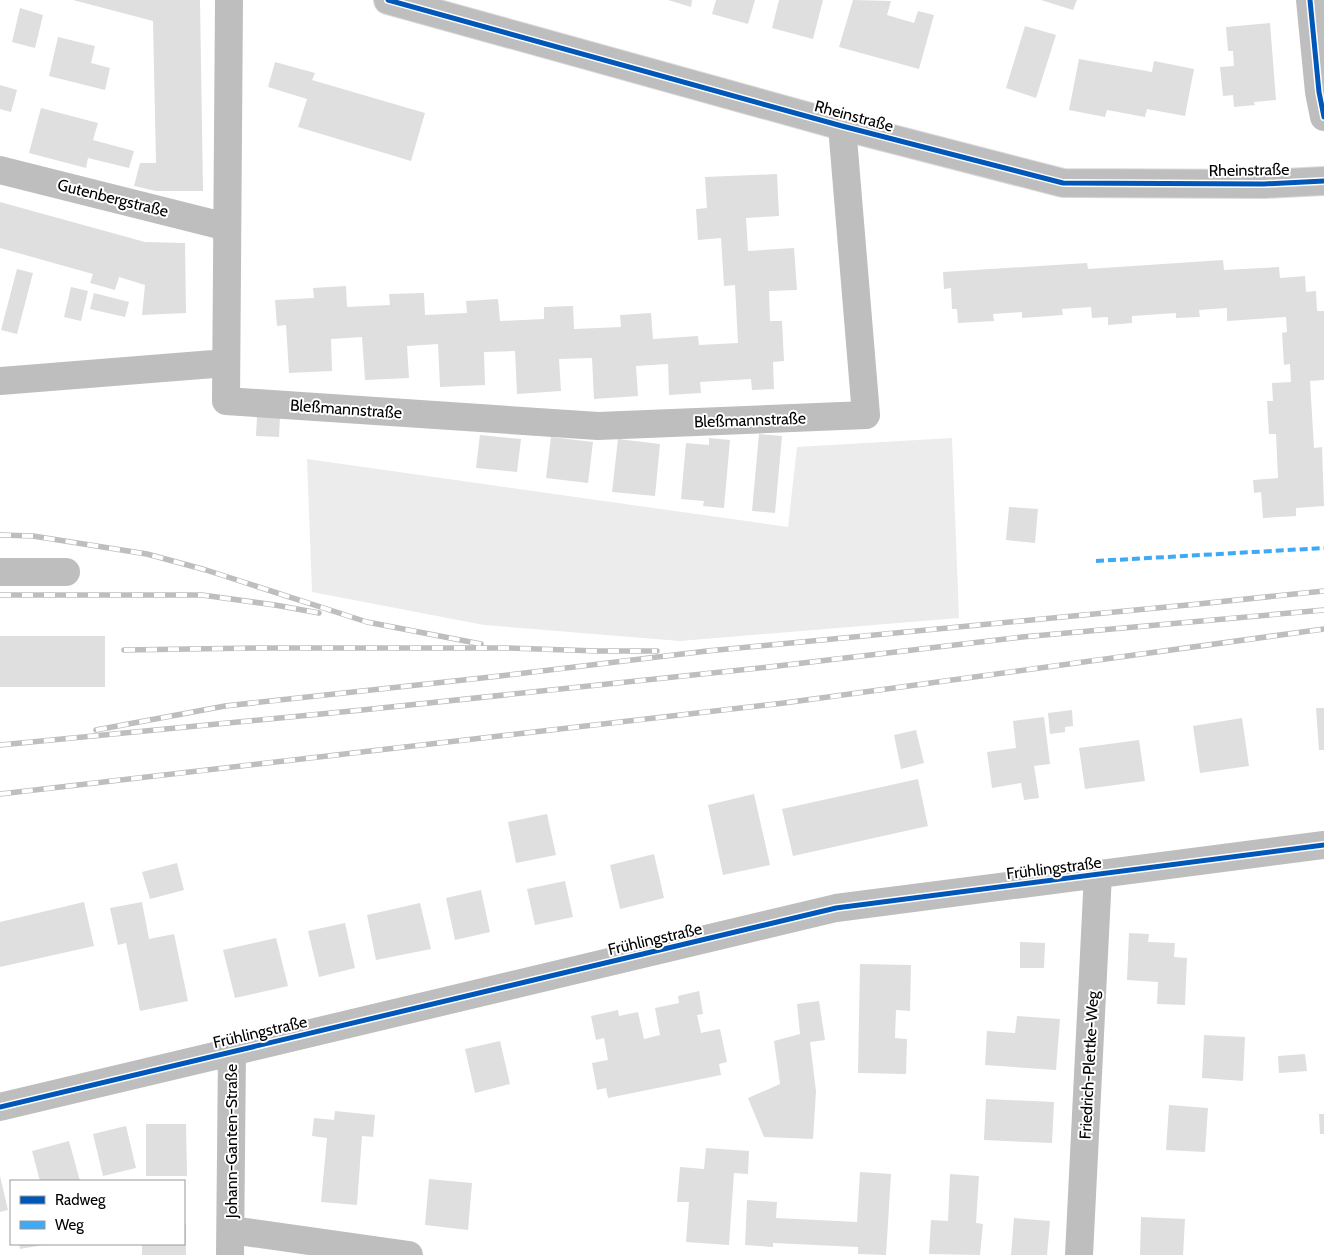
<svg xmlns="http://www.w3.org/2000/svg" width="1324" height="1255" font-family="Cabin,sans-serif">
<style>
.green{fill:#ececec}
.building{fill:#dfdfdf}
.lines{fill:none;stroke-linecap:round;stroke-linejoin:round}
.major-casing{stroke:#dbdbdb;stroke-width:30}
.minor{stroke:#bebebe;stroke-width:28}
.major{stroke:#bebebe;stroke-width:28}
.rail-casing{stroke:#bebebe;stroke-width:5.5}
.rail{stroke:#fff;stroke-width:4;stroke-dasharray:11;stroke-linecap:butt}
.quiet{stroke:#3fa9f5;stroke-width:4;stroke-dasharray:8 4;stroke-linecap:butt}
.cycleway-casing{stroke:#fff;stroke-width:8}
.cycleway{stroke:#0057b8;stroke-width:5}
.labels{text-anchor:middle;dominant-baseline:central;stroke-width:4;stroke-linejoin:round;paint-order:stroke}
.street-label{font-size:16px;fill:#000;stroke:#fff}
</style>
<rect width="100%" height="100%" fill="#fff"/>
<path class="green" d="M952,438L959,618L680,641L484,625L312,592L307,459L788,527L797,447Z"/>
<path class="building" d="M73,0H200L203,191H156L134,186L140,163H156L153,21Z
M668,0H692L691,7Z
M716,0H755L748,24L712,14Z
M779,0H823L813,39L772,28Z
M853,0L891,1L887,15L914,23L918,11L934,15L919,69L839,47Z
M1041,0H1077L1073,10Z
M20,8L43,15L35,48L12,42Z
M1270,23L1276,100L1254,102L1255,105L1234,107L1233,95L1223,96L1220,67L1234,66L1233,51H1228L1226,27Z
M1025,26L1056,35L1036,98L1006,88Z
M58,37L95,46L91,63L110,68L105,90L49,76Z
M1079,59L1152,72L1154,61L1194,69L1185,116L1147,109L1145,117L1107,110L1105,117L1069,110Z
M275,62L315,73L312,80L425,113L411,161L298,127L307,99L268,87Z
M0,85L17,90L11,112L0,109Z
M41,108L98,123L93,140L134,151L129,168L88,158L86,168L29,153Z
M777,174L779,216L746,218L748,251L794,248L797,290L769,291L770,321H782L784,361L773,362L774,389L752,390L751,379L700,382L701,393L669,395L668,364L636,366L638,396L594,399L592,358L559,359L561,391L517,394L515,351L484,352L485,385L440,387L438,344L407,346L409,378L365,380L362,337L331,339L332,371L289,373L286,325L277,326L275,300L314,298L313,288L346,286L347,307L390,305L389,294L424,293L425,315L467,313L466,301L498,299L500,321L544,319V307L573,306L574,329L621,327L620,315L651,313L653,339L698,336L699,345L738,343L735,285L724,286L721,238L698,240L696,209L707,208L705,177Z
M0,202L145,242L185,243L186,313L142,315L145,285L119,277L115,290L90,283L93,274L0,248Z
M1223,260L1224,270L1279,267L1280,278L1305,276L1306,292L1316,291L1317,311H1324V380L1310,381L1314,448L1322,447L1324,506L1296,508V516L1263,518L1261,492L1254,493L1253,480L1278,478L1276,434H1269L1267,401H1273L1272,383L1291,382L1290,364L1284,365L1282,333L1287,332L1286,317L1227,321V308L1199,310L1200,317L1176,318V313L1132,316V323L1108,325V317L1092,318L1091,307L1062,309L1063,315L1022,318V312L993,314L994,321L958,323L957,309H952L951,288L944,289L943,272L1087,263L1088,269Z
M17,269L33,273L17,334L1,330Z
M71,287L88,291L81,321L64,317Z
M94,293L129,302L125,317L90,309Z
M257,417H280L279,437L256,436Z
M759,434L782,436L775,513L752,511Z
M480,435L521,439L517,472L476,468Z
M551,437L593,442L588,483L546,478Z
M709,438L730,440L724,508L703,506L704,501L681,499L686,443L709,445Z
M618,439L660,444L655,496L612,492Z
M1009,507L1038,509L1035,543L1006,540Z
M0,636H105V687H0Z
M1316,708H1324V750H1319Z
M1072,710L1073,726L1065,727V732L1050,734L1048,713Z
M1044,717L1050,764L1034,766L1039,798L1024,800L1021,783L992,788L987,752L1016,748L1013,721Z
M1242,718L1249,766L1200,773L1193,726Z
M916,730L924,763L901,769L894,735Z
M1139,740L1145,781L1085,789L1079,748Z
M918,779L928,826L793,856L782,809Z
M754,794L770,865L723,875L708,805Z
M547,814L556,855L516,863L508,822Z
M654,854L664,898L620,909L610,865Z
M177,863L184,890L150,899L142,872Z
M565,881L573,917L535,925L527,889Z
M481,890L490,932L455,940L446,898Z
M84,902L94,946L0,967V922Z
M142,902L149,939L174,934L188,1001L140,1011L126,943L118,945L110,908Z
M420,903L431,949L376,960L367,915Z
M345,923L355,968L319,977L308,931Z
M1129,933L1149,934L1148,942L1175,943L1174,957L1187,958L1185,1005L1157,1004L1158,982L1127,980Z
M276,938L288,986L235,998L223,950Z
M1020,942L1045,943L1044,968H1020Z
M860,964L911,965L910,1011L896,1010L895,1038L907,1039L906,1074L858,1073Z
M699,991L703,1014L697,1015L701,1033L720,1029L727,1062L719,1064L721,1075L608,1098L606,1088L597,1090L592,1063L608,1060L604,1038L596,1040L591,1016L618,1010L619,1016L638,1012L644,1039L660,1035L655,1008L679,1003L678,996Z
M819,1001L825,1040L810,1042L816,1091L813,1139L764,1137L748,1098L780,1084L774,1041L800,1034L797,1004Z
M1017,1016L1060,1019L1056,1070L985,1065L987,1031L1015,1033Z
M1204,1035L1245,1037L1243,1081L1202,1078Z
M500,1041L510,1084L475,1093L465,1049Z
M1305,1054L1307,1071L1279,1073L1278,1056Z
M986,1099L1054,1102L1052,1143L984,1140Z
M1169,1105L1208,1108L1205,1152L1166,1150Z
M335,1111L375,1115L373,1137L362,1136L357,1205L321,1202L327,1138L312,1136L314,1118L334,1120Z
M1319,1114H1324V1134H1320Z
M146,1124H186L187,1176H146Z
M126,1126L136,1168L103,1176L93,1134Z
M69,1141L80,1181H40L32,1151Z
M706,1148L749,1151L748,1174L734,1173L729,1245L686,1242L689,1202H677L680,1167L704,1169Z
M860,1172L891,1174L886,1255L858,1254V1247L773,1243V1247L745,1245L747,1200L777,1202L776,1218L857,1222Z
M950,1174L979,1176L976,1223L983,1224L980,1255L929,1254L931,1220L948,1221Z
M0,1176L8,1210L0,1212Z
M429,1179L472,1183L468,1230L425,1225Z
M1141,1217L1185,1219L1183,1255H1140Z
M1014,1218L1050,1221L1047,1255H1011Z
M184,1224H186V1255H142V1244H184Z
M19,1244H43V1245L20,1249Z"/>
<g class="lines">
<g class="major-casing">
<path id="major" d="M388,0L842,126L1063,183L1264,184L1324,181"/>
</g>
<path class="minor" d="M229,0L226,401L598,426L866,415L842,126
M1310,0L1319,92L1324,117
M0,170L227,227
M0,381L226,363
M0,572H66
M0,1107L836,908L1324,845
M231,1230L409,1255
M230,1255L232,1052
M1079,1255L1098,874"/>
<use href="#major" class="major"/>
<g class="rail-casing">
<path id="rail" d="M0,535L33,536L147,554L206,570L367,622L481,644
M0,595H202L275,605L319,613
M124,650L260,648H505L597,651H657
M96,730L225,706L500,676L707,651L1198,604L1324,591
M0,745L362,710L769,667L1022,637L1324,610
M0,794L784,703L1324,629"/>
</g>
<use href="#rail" class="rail"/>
<path class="quiet" d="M1096,561L1324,548"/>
<g class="cycleway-casing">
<path id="cycleway" d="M388,0L842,126L1063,183L1264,184L1324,181
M1310,0L1319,92L1324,117
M0,1107L836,908L1324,845"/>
</g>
<use href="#cycleway" class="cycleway"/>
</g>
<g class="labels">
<g class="street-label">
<text transform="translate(854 116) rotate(15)">Rheinstraße</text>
<text transform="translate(1249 170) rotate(-1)">Rheinstraße</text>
<text transform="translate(113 198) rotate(14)">Gutenbergstraße</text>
<text transform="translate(346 409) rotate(4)">Bleßmannstraße</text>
<text transform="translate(750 420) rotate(-2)">Bleßmannstraße</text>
<text transform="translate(1054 868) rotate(-7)">Frühlingstraße</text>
<text transform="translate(655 939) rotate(-13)">Frühlingstraße</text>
<text transform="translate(260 1032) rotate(-13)">Frühlingstraße</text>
<text transform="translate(1089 1065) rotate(-87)">Friedrich-Plettke-Weg</text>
<text transform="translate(231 1141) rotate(-90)">Johann-Ganten-Straße</text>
</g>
</g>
<rect x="10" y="1180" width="175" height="65" fill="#ffffff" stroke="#999999"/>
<rect x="20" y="1196" width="25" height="8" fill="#0057b8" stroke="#999999"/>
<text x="55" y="1205" font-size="15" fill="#000000">Radweg</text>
<rect x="20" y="1221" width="25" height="8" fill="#3fa9f5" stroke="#999999"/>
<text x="55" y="1230" font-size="15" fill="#000000">Weg</text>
</svg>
